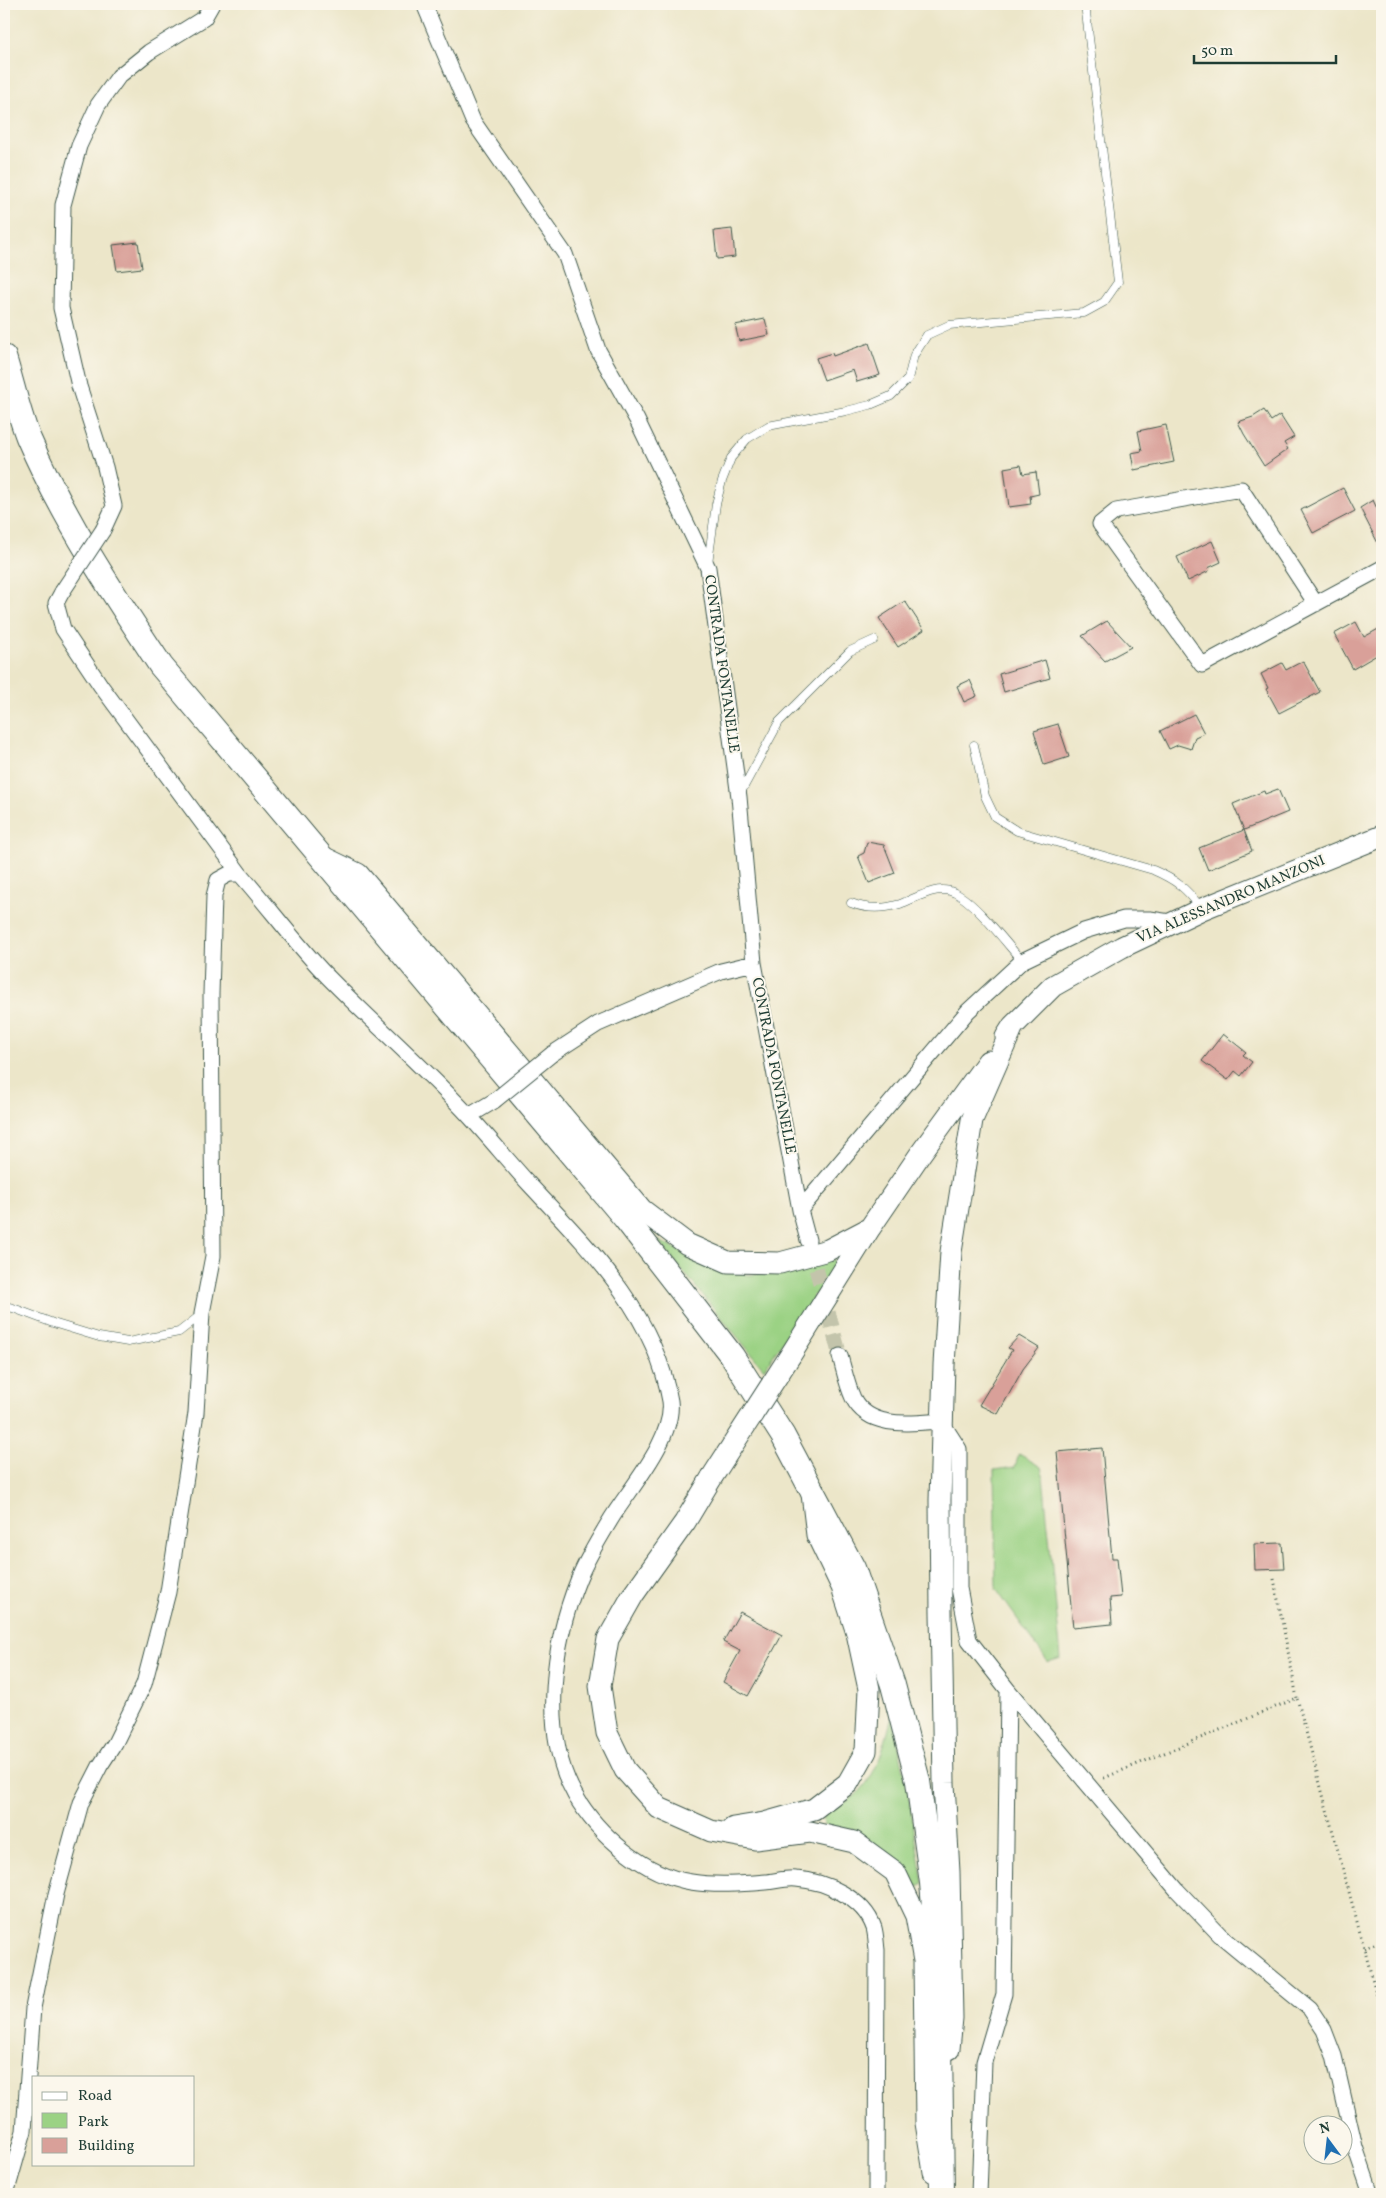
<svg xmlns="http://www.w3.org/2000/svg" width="1386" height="2198" font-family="Vollkorn,serif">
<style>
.green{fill:#9bd284;stroke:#5d885c}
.building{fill:#d9a099}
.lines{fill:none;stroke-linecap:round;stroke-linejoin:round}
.minor-tunnel{stroke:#c3c4ab;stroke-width:15;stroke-dasharray:15 8;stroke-linecap:butt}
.service-casing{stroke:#3e564a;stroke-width:9}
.minor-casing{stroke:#3e564a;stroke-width:17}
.secondary-casing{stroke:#3e564a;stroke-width:23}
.primary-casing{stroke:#3e564a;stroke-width:26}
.path{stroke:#3e564a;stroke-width:3;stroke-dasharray:1 4;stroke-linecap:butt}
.service{stroke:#fff;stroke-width:8}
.minor{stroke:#fff;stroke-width:15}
.secondary{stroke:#fff;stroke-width:21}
.primary{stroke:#fff;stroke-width:24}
.minor-bridge-casing{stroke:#3e564a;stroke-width:17;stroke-linecap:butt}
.secondary-bridge-casing{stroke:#3e564a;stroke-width:23;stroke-linecap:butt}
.minor-bridge{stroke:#fff;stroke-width:15}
.secondary-bridge{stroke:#fff;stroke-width:21}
.labels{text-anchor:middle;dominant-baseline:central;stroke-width:4;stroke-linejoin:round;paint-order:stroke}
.street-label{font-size:15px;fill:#1f3d34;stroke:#fbf7ec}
</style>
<rect width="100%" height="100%" fill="#fbf7ec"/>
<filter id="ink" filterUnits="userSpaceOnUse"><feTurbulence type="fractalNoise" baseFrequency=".02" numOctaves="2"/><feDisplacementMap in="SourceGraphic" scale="10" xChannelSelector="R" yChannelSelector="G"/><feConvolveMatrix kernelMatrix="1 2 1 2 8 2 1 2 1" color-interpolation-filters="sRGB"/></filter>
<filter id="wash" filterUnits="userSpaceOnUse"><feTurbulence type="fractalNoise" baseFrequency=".0096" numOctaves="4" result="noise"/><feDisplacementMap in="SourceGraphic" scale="20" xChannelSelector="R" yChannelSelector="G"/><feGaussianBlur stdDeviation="1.12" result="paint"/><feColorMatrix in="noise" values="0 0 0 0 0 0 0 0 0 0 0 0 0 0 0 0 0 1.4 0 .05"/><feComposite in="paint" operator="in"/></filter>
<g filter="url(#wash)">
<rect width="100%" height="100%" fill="#ece6c9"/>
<path class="green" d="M657,1240L704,1262L749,1275L806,1269L833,1259L836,1265L764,1369Z
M1019,1454L1041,1467L1043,1476L1061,1658L1048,1662L996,1589L994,1470L1015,1467Z
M892,1716L906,1780L923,1883L917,1887L889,1854L852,1829L824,1826L823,1815C834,1808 850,1801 859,1792C879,1771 885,1743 892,1716Z"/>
<g id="blocks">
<path class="building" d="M732,229L735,257L717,259L714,231Z
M138,242L142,268L117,271L113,245Z
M765,319L769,335L739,341L735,325Z
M869,343L880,375L857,382L853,370L824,380L816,358L832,353L833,356Z
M1264,410L1271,421L1280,415L1294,437L1284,443L1288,449L1264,466L1244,434L1238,422L1253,417Z
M1166,425L1174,462L1134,470L1131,453L1142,451L1138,431Z
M1021,465L1023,474L1036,472L1039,494L1030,496L1031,504L1009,507L1004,468Z
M1343,488L1355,511L1313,533L1301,510Z
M1373,500L1382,519V551L1360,508Z
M1212,541L1221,562L1208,568L1209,571L1188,581L1177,557Z
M905,601L924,630L898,647L879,618Z
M1107,621L1131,647L1105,661L1082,636Z
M1356,622L1364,637L1382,627V652L1353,669L1334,634Z
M1045,660L1050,678L1004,692L999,674Z
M1303,661L1320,692L1279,713L1266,689L1268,688L1261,674L1282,663L1286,670Z
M970,680L977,696L964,702L957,686Z
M1194,714L1204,733L1195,737L1191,749L1178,745L1169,749L1160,731Z
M1058,724L1069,757L1044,765L1034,731Z
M1278,789L1288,812L1244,830L1233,804L1264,791L1265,794Z
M1244,830L1252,851L1208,870L1199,848Z
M867,842L884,845L895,873L869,883L858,856L864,853Z
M1223,1034L1246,1052L1243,1055L1252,1062L1241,1076L1235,1071L1228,1080L1202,1061Z
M1019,1336L1039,1348L1023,1369L998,1414L979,1405L1012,1350L1008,1348Z
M1102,1448L1112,1558H1117L1121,1597L1110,1598L1112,1624L1073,1628L1057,1452Z
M1282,1543L1284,1569L1255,1570L1254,1544Z
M740,1612L782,1635L748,1696L723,1682L740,1651L723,1642Z"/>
</g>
</g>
<g filter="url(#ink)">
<use href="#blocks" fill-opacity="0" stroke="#3e564a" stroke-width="1"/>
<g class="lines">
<path class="minor-tunnel" d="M810,1246L840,1356"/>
<g class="service-casing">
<path id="service" d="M708,563L716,504L722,481L731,458L747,439L768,426L846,411L870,405L891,396L908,379L914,355L927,335L949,325L1084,313L1104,302L1118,282L1085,4
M974,745L985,796L995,817L1017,831L1153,870C1176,880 1186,888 1201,908
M741,792L779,722L850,651L874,640
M851,903C866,909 884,909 900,904C917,898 937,884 955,893C975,902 1007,944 1022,961
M4,1306L13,1308L53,1323L99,1337L128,1342L179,1332L202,1314"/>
</g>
<g class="minor-casing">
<path id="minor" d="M424,4L473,121L565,254L598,350L637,420L708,568L739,797L754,963L800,1210L808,1240
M103,530L114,506L105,467L79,386L61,308L63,205L79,146L98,105L119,76L149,52L204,18L212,4
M62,592L56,603L63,629L101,686L240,874
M1316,604L1241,489L1116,511L1100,524L1202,665L1382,568
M552,1054L598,1024L721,971L754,963
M469,1116L494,1101
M800,1210L968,1011L1022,961L1084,931L1124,919H1150L1170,922
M840,1356C844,1370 847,1385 853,1398C869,1430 913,1423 941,1421L959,1449V1588L969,1640L1008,1690L1004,1994L984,2062L979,2194
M1008,1690L1177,1890L1220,1935L1310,2009L1324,2030L1334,2056L1355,2147L1371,2194
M6,2194L24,2131L33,2008L56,1894L81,1803L100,1766L115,1743L144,1684L168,1592L196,1413L202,1313L213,1256L211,994L214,896L218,880L229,874H240C269,907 296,944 327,976C374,1024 425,1068 471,1118C491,1140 510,1163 530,1185C588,1247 655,1313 670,1401C675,1438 630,1488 611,1519C600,1537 587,1558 579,1578C553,1642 540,1733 575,1795C598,1835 645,1875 691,1882C716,1886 741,1884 766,1882C776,1881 786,1878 796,1879C825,1881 864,1898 874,1928C876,1935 876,1943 877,1950L876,2194"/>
</g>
<g class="secondary-casing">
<path id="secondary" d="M323,857L358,874L642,1210L687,1244L728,1262L780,1263L828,1250L870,1228
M1006,1037L1013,1026L1053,986L1122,947L1202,909L1382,836
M790,1356L870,1228L921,1153L988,1061
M712,1477L685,1522L633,1595L608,1639L600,1686L607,1733L625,1770L659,1808L711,1831L755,1839L810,1832L854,1842L895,1872L916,1916L924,1961L926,2123L934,2172
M733,1828L764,1823L814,1809L848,1783L866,1751L869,1689L857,1633L842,1587L817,1535L812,1494
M949,2049L952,2018L949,1872L944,1783L941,1612L940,1500L944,1365L951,1252L972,1120L1013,1026"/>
</g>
<g class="primary-casing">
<path id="primary" d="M4,357C12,383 18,411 28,437C63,518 112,592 161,666L625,1218L732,1356L783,1436L853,1568L893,1685L918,1781L932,1883L939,1966L942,2194"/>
</g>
<path class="path" d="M1274,1579L1297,1698
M1104,1778L1297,1698L1382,2015
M1364,1948L1382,1941"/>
<use href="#service" class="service"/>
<use href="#minor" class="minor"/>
<use href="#secondary" class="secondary"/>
<use href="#primary" class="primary"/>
<g class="minor-bridge-casing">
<path id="minor-bridge" d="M62,592L103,530
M494,1101L552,1054"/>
</g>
<g class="secondary-bridge-casing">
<path id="secondary-bridge" d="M712,1477L790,1356"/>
</g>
<use href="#minor-bridge" class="minor-bridge"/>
<use href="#secondary-bridge" class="secondary-bridge"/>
</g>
</g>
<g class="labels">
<g class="street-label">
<text transform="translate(721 664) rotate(82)">CONTRADA FONTANELLE</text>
<text transform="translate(1231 900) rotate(-23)">VIA ALESSANDRO MANZONI</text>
<text transform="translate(773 1066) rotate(79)">CONTRADA FONTANELLE</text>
</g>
</g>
<rect width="1386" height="2198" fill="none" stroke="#fbf7ec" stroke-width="20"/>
<rect x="32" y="2076" width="162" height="90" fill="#fbf7ec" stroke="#a3ada2"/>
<rect x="42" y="2092" width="25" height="8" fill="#ffffff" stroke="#a3ada2"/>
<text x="78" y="2100" font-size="15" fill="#1f3d34">Road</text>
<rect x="42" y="2113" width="25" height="15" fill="#9bd284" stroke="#a3ada2"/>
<text x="78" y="2126" font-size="15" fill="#1f3d34">Park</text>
<rect x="42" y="2138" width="25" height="15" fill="#d9a099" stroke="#a3ada2"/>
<text x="78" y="2150" font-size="15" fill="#1f3d34">Building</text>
<g transform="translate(1328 2140) rotate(345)"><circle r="24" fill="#fbf7ec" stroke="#a3ada2"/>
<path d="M0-4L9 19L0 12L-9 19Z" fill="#1f6fb2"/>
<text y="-8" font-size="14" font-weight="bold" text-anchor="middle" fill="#1f3d34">N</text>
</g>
<path d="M1194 55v8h142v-8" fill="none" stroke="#1f3d34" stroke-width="2.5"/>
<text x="1201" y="55" font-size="15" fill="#1f3d34" stroke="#fbf7ec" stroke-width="4" paint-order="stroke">50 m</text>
</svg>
